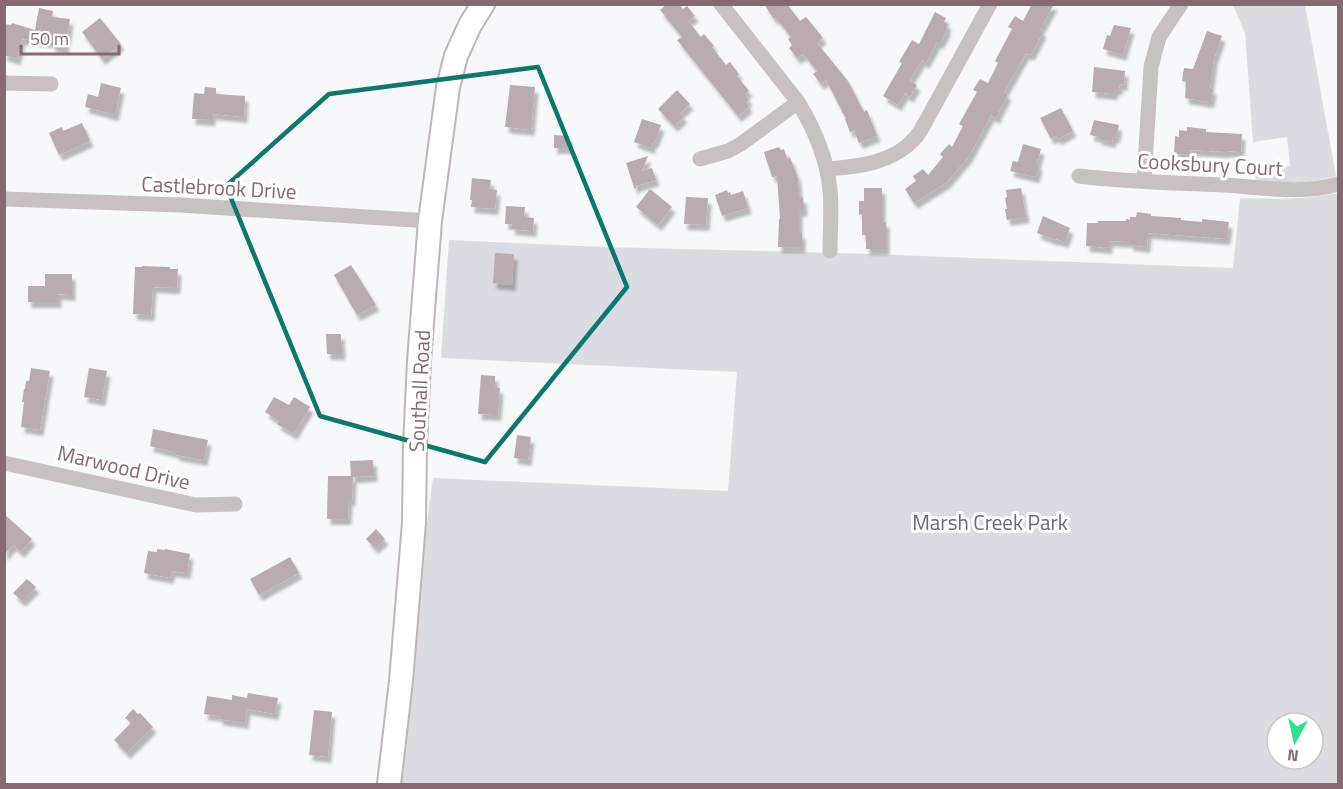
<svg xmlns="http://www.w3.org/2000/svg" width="1343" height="789" font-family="'Titillium Web',sans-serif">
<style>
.green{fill:#dbdce3;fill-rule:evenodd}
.building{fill:#b9abb0;filter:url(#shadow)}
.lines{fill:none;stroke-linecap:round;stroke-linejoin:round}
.secondary-casing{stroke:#bfb5b8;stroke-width:26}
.street{stroke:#c9c0c2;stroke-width:15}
.secondary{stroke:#fff;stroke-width:22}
.marked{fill:none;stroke:#0f766e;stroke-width:4.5;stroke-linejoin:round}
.labels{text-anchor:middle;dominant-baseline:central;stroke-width:6;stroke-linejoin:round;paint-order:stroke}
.street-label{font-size:21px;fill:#876971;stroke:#fff}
.park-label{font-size:21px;fill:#6a687e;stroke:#fff}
</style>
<defs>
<filter id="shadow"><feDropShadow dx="3.5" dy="6" stdDeviation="1.5" flood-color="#0004"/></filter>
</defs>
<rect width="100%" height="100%" fill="#f7f8f9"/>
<path class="green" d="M1233,5H1305L1336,176C1307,184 1285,183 1256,182L1255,172L1290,166L1287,137L1253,142L1245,33Z
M1338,193V784H393L433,478L728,491L737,372L441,358L449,240L605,247L843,253L1233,268L1240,198C1275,199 1304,200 1338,193ZM1277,723H1313V759H1277Z"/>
<path class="building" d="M667,4H679L683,9L687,6L695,16L688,21L701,37L704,34L714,46L712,47L726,65L730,62L739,74L737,76L749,91L745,94L749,100L746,102L749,107L738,116L677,40L682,37L660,10Z
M764,4H787L800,21L806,17L823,38L817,43L848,81L864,112L867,110L877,136L859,143L854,130L850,132L845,119H846L826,80L821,84L813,74L817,71L803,54L797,58L789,48L792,45L788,39L791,37L776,18L774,19Z
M1032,4H1054L1040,30L1043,32L1031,55L1026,53L1004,92L1008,94L996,118L991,115L969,156L947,182L914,203L905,189L916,181L913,176L923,169L928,175L943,157L940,154L949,144L952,147L963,126L959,124L977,92L973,90L980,79L988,83L998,63L995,61L1012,29L1008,27L1015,16L1023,21Z
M39,8L53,11L52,17L70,19L65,48L52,46V42L22,39L17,59L4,55V24L11,25L12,23L35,30Z
M935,12L946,18L944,22L948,24L946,29L947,30L940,43L937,42L926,63L922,60L910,80L917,85L910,97L905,93L898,105L883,96L902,63L899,62L912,40L919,44Z
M100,18L121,44L102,59L82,32Z
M1114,25L1131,28L1123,55L1103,49L1107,35L1110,36Z
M1207,31L1222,36L1214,59L1210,88L1213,89L1211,101H1209V102L1185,98L1186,82L1182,81L1184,68L1193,69Z
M1094,67L1125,71L1124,85L1120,84L1119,89H1115L1114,94L1092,92Z
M101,83L121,88L115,115L85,107L88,94L98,97Z
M510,85L535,87L531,130L505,127Z
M205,87L216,88V94L245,96L244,117L212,114V120L192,119L194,93L204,94Z
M677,90L690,104L680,113L684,117L674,126L658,109Z
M1061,108L1073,131L1062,137L1058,139L1056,136L1051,139L1040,118Z
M642,119L661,125L655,142H653L651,148L634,142Z
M1094,120L1119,125L1116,138L1113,137L1112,142L1098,139L1099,137L1090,135Z
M82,123L90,141L59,155L49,133L62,127L63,131Z
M1187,127L1206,129V132L1242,134L1241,152L1227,151V152L1189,150V155L1174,154L1175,136L1179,137V130L1187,131Z
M554,135L569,136V148H554Z
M1023,144L1041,149L1037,164L1039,165L1036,177L1010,171L1013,161L1018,162Z
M779,147L781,150L784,149L787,159L790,157L798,179L799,198L803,197L804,210L799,211V233H802V247H778L779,219H780L777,176L772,177L764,152Z
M648,156L642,171L652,168L656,180L636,186L635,190L626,163Z
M472,178L491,180L490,189L497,190L495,209L471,207L472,200H470Z
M864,188H882V221L886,222V249H866V235H862V214L859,215V201H864Z
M1021,188L1026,217L1007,220L1005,209H1007L1005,198L1007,197L1006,190Z
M650,189L672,207L658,225L636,207Z
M727,190L728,193L730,192L731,195L743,191L748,208L722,216L715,195Z
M686,197L708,198L706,225L684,224Z
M506,206L525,207L524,217L534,218L533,231L511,229L512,224H505Z
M1137,212L1151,214V216L1181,218V220L1202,222V219L1229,222L1227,239L1148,233L1147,247L1130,245V242L1109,241V248L1086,246L1087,223H1098V221H1126V219L1130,220V217H1136Z
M1043,216L1070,228L1065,242L1056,239L1055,240L1037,233Z
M495,253L514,254L512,285L493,283Z
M351,265L376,305L357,315L334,275Z
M142,266L170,267V269H178L177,288L153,287L151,315L133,314L135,267H142Z
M45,274H72V295L58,294V302H28V286H45Z
M326,334H341L342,354H327Z
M31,368L50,371L40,430L21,427L24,402H22L24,389H25L26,381H29Z
M89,368L107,371L102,400L84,397Z
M481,375L495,376V387L500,388L498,415L478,414Z
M274,397L289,405L294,397L310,407L294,434L277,424L279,421L265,412Z
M153,429L208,440L204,460L176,455V453L150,446Z
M517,435L531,437L528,460L514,458Z
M373,460L374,476L353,477L352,500H349L348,519H327L328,476H351L350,461Z
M4,514L32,539L21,552L13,545L4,555Z
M376,529L385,539L375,548L366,539Z
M157,549L165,550V549L190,554L187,573L172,571L170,578L144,573L148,551L157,552Z
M290,557L299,573L259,595L250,579Z
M27,579L36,587L22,601L13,593Z
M248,693L278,698L275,714L247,709L245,723L219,719L220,716L204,714L207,696L232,700V695L247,698Z
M133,709L138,714L140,713L153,727L127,753L114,740L131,723L125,718Z
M314,710L332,712L328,757L309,755Z"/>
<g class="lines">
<g class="secondary-casing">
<path id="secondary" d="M389,784L401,681L414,523L415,446L419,361L430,221L448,87L456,56L470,25L483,4"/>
</g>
<path class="street" d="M721,4L798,102C815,130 827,158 830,190C832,210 830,231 830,251
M4,83L51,84
M700,159L728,151L741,144L798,102
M827,169C858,167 894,163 916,137C920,132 923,126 926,121L990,4
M1079,176C1127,182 1175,183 1223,185C1263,187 1300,195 1338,184
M1144,181L1151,67L1159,37L1181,4
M4,199L180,205L430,221
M4,463L196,505L235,504"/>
<use href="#secondary" class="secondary"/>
</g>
<path class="marked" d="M538,67L627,287L485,462L320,416L226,186L329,94Z"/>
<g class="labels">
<g class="street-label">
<text transform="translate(1210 164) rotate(3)">Cooksbury Court</text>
<text transform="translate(219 187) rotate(3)">Castlebrook Drive</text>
<text transform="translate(419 391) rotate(-87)">Southall Road</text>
<text transform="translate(124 467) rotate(13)">Marwood Drive</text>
</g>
<g class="park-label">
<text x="990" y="522">Marsh Creek Park</text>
</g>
</g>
<rect width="1343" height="789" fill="none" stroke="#876971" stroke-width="12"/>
<g transform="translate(1295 741) rotate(188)"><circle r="28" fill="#ffffff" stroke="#cfc3c6" stroke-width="1.5"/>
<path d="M0-4.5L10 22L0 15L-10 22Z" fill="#30df8c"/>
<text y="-9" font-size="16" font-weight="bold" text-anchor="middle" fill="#876971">N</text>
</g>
<path d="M21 45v9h98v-9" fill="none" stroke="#876971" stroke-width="3"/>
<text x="30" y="45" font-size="18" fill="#876971" stroke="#ffffff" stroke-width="4.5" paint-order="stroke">50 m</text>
</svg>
